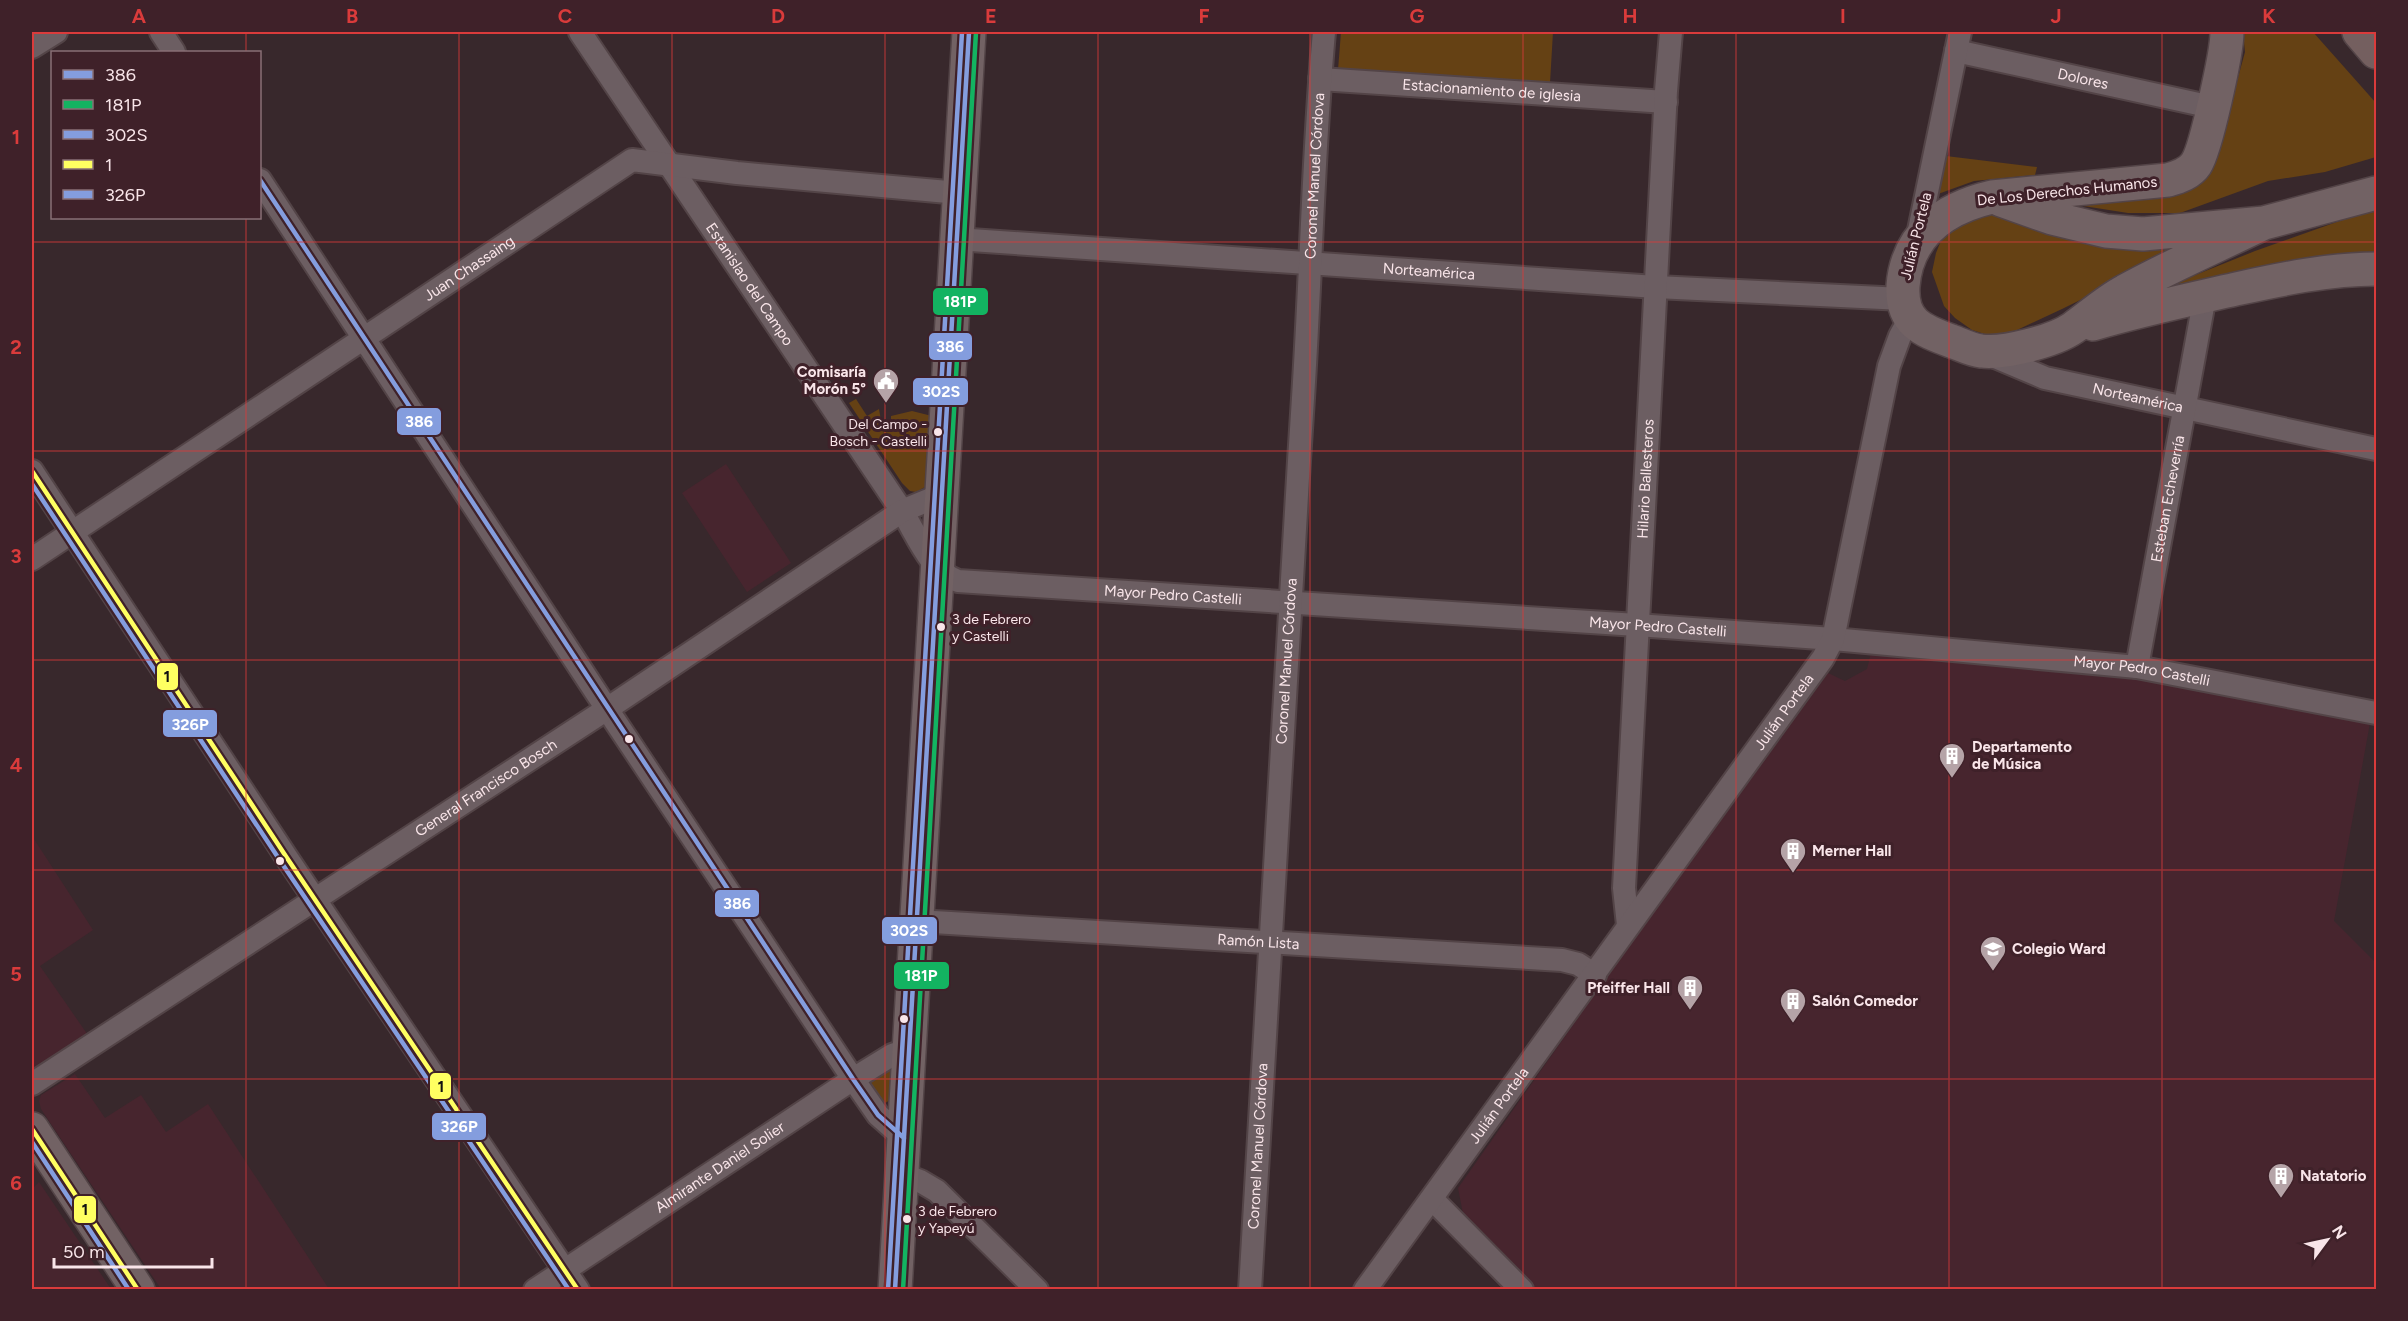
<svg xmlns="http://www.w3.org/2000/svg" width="2408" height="1321" font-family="Figtree,sans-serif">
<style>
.built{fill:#47252e}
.green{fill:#654114}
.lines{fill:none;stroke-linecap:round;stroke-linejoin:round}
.street-casing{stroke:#534447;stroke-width:26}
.secondary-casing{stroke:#534447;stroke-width:36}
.highway-casing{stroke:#534447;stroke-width:36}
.street{stroke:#6c5e62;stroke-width:22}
.secondary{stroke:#726264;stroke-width:33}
.highway{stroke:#745f5f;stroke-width:33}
.bus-1-casing{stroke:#3f2129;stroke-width:9}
.bus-2-casing{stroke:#3f2129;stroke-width:9}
.bus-3-casing{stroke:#3f2129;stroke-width:9}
.bus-4-casing{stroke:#3f2129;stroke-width:9}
.bus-5-casing{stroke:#3f2129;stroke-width:9}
.bus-1{stroke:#849dde;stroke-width:4.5}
.bus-2{stroke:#13b361;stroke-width:4.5}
.bus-3{stroke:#849dde;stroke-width:4.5}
.bus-4{stroke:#ffff61;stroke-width:4.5}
.bus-5{stroke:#849dde;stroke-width:4.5}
.grid{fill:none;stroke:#da3b3b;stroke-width:1.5;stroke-opacity:0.55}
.bus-dot{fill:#f9e5e9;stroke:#3f2129;stroke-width:2}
.labels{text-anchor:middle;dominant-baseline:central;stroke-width:6;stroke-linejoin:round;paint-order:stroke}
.bus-label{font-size:14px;fill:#f9e5e9;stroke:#3f2129;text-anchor:start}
.street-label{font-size:15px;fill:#f9e5e9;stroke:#3f2129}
.poi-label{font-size:15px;font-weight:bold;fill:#f9e5e9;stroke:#3f2129;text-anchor:start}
.line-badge{stroke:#3f2129;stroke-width:2}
.badge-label{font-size:16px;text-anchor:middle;font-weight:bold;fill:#fff}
.pale-badge-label{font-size:16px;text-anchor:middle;font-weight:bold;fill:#111}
.neatline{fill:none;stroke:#da3b3b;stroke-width:2}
.grid-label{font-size:20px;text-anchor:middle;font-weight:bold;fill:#da3b3b}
</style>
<rect width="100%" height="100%" fill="#38282c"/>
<path class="built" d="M726,464L791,563L747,592L682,493Z
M1871,653L2118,673L2370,723L2334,921L2376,963V1289H1537L1464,1219L1458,1188L1604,981L1828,673L1845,681L1867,669Z
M32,836L93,930L40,966L90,1038L32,1074Z
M75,1074L105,1118L141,1095L166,1132L208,1104L329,1289H161L41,1109L39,1101L41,1095Z
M39,1182L111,1289H32V1189Z"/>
<path class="green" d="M1341,32H1553L1550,83L1338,70Z
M2243,32H2313L2376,103V157L2325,172L2268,181L2180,213H2128L2077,205L2191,185L2215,162L2245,52Z
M1946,156L2037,167L2035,175L1974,181L1938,194Z
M2376,208V255L2126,303L2255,251Z
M1994,212L2213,235L2062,309L2017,330L1994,337L1972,330L1955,318L1944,306L1932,272L1936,253L1942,238L1955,223Z
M856,399L867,416L879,409L882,426L891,425V416L912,411L932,416L927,486L916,492L910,491L902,483L849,403Z
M881,1068L891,1070L890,1100L882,1105L867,1086L871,1077Z"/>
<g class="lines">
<g class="street-casing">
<g id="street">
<path d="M161,32L174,52"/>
<path id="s1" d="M580,32L902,511C917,535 930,571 958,581L1637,625L1833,639L2137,667L2376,713"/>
<path d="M32,47L56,32"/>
<path id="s2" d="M1956,51L2212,107"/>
<path id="s3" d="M1320,79L1666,102"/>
<path d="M260,180L607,709L853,1079L878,1115L904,1138"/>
<path id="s4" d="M956,239L1656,287L1903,299"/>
<path d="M1917,240L1960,32"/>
<path id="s5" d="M1986,353L2045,378L2376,449"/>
<path d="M32,471L287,858L578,1290"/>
<path id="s6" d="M32,559L632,160L737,173L959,193"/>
<path id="s7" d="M2137,667L2205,296"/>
<path id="s8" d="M917,921L1562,960L1578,964L1595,975"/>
<path id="s9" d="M1628,925L1624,888L1666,91L1671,32"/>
<path id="s10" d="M32,1084L607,709L902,511L941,495"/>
<path d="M902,1174L920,1181L937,1191L1037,1290"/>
<path d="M1432,1199L1522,1290"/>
<path id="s11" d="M535,1290L853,1079L892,1055L909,1049"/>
<path id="s12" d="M1250,1290C1266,992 1284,695 1303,398C1311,276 1313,153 1324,32"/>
<path id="s13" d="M1365,1290L1823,658L1833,639L1889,366L1900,336L1910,318"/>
</g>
</g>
<g class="secondary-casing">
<path id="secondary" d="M2227,32C2227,52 2206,149 2196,164C2190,173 2179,177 2168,180L1992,197C1945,208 1907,234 1903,286C1901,322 1921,330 1951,341C1960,344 1971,350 1981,351C2004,354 2054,341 2073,328C2090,316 2106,301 2125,291C2170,266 2217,246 2264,223
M2001,200L2052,218L2106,231L2143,234L2264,223L2376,193
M2093,324C2140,310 2188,300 2236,289C2282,279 2329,269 2376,269
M32,1129L138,1290
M895,1290L969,32"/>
</g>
<g class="highway-casing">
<path id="highway" d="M2359,32L2376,52"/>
</g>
<use href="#street" class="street"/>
<use href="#secondary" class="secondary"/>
<use href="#highway" class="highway"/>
<g class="bus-1-casing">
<path id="bus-1" d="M260,180L853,1079L878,1115L904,1138
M895,1290L969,32"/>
</g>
<g class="bus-2-casing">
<path id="bus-2" d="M903,1290L976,32"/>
</g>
<g class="bus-3-casing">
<path id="bus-3" d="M888,1290L962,32"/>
</g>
<g class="bus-4-casing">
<path id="bus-4" d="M32,471L287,858L578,1290
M32,1129L138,1290"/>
</g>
<g class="bus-5-casing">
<path id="bus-5" d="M32,484L281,862L569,1290
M32,1142L129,1290"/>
</g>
<use href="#bus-1" class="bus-1"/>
<use href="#bus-2" class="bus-2"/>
<use href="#bus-3" class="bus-3"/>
<use href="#bus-4" class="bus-4"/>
<use href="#bus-5" class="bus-5"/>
</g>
<path class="grid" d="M246,32V52M459,32V1290M672,32V1290M885,32V1290M1098,32V1290M1310,32V1290M1523,32V1290M1736,32V1290M1949,32V1290M2162,32V1290M246,218V1290M32,242H2376M32,451H2376M32,660H2376M32,870H2376M32,1079H2376"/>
<defs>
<g id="civic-pin" transform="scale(1.35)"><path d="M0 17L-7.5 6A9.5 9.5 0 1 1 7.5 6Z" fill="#b5a3a7" stroke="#3f2129"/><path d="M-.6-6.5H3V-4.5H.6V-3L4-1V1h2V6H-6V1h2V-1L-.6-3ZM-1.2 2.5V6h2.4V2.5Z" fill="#fff"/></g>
<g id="building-pin" transform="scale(1.35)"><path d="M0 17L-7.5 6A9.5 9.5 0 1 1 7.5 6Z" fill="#b5a3a7" stroke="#3f2129"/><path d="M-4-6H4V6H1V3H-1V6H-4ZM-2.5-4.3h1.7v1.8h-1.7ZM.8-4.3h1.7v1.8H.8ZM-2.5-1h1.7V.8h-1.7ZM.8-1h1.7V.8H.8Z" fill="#fff"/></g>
<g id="school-pin" transform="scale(1.35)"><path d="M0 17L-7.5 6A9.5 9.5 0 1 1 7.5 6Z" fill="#b5a3a7" stroke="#3f2129"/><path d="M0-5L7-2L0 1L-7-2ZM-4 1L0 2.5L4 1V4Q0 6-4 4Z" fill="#fff"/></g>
</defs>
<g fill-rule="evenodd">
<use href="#civic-pin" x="886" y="381"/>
<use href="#building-pin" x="1952" y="756"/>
<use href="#building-pin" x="1793" y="851"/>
<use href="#school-pin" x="1993" y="949"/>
<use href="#building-pin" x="1690" y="988"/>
<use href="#building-pin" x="1793" y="1001"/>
<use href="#building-pin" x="2281" y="1176"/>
</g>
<g class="bus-dot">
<circle cx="938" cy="432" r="5"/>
<circle cx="941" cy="627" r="5"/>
<circle cx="629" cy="739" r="5"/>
<circle cx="280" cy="861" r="5"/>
<circle cx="904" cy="1019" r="5"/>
<circle cx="907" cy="1219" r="5"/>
</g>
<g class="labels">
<g class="bus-label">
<text x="927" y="424" text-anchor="end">Del Campo -<tspan x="927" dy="17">Bosch - Castelli</tspan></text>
<text x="952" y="619">3 de Febrero<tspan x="952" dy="17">y Castelli</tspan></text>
<text x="918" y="1211">3 de Febrero<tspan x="918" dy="17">y Yapeyú</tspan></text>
</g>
<g class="street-label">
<text stroke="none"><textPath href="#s2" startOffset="130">Dolores</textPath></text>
<text stroke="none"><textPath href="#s3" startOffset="172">Estacionamiento de iglesia</textPath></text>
<text stroke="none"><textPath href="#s12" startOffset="1116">Coronel Manuel Córdova</textPath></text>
<text transform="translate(2067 191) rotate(-6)">De Los Derechos Humanos</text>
<text transform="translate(1916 236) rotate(-76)">Julián Portela</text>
<text stroke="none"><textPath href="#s6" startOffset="525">Juan Chassaing</textPath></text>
<text stroke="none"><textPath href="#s4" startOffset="474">Norteamérica</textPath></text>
<text stroke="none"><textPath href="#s1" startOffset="304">Estanislao del Campo</textPath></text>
<text stroke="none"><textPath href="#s5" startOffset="159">Norteamérica</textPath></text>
<text stroke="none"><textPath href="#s9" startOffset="447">Hilario Ballesteros</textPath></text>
<text stroke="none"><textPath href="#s7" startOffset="171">Esteban Echeverría</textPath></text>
<text stroke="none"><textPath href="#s1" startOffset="884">Mayor Pedro Castelli</textPath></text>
<text stroke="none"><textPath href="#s1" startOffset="1370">Mayor Pedro Castelli</textPath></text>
<text stroke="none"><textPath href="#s12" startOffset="630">Coronel Manuel Córdova</textPath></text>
<text stroke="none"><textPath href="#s1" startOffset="1856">Mayor Pedro Castelli</textPath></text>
<text stroke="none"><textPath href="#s13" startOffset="714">Julián Portela</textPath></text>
<text stroke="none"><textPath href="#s10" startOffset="542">General Francisco Bosch</textPath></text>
<text stroke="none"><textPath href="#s8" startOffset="342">Ramón Lista</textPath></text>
<text stroke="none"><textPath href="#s13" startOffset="228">Julián Portela</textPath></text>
<text stroke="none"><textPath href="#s12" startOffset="144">Coronel Manuel Córdova</textPath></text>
<text stroke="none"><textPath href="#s11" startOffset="222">Almirante Daniel Solier</textPath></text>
</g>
<g class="poi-label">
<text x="866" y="372" text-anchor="end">Comisaría<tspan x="866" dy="17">Morón 5°</tspan></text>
<text x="1972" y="747">Departamento<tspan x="1972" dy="17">de Música</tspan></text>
<text x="1812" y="851">Merner Hall</text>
<text x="2012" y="949">Colegio Ward</text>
<text x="1670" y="988" text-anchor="end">Pfeiffer Hall</text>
<text x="1812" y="1001">Salón Comedor</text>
<text x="2300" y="1176">Natatorio</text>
</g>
</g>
<g class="line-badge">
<rect x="932" y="287" width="57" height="29" rx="6" fill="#13b361"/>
<rect x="928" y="332" width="45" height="29" rx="6" fill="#849dde"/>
<rect x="912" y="377" width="57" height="29" rx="6" fill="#849dde"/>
<rect x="396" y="407" width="46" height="29" rx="6" fill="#849dde"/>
<rect x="156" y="662" width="23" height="29" rx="6" fill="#ffff61"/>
<rect x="162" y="709" width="56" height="29" rx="6" fill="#849dde"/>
<rect x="714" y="889" width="46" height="29" rx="6" fill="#849dde"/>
<rect x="881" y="916" width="57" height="29" rx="6" fill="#849dde"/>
<rect x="893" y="961" width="57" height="29" rx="6" fill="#13b361"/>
<rect x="429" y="1072" width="23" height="28" rx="6" fill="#ffff61"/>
<rect x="431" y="1112" width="56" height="29" rx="6" fill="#849dde"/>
<rect x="73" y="1195" width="24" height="29" rx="6" fill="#ffff61"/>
</g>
<g class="badge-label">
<text x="960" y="307">181P</text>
<text x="950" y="352">386</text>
<text x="941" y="397">302S</text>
<text x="419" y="427">386</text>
<text x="190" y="730">326P</text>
<text x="737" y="909">386</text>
<text x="909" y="936">302S</text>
<text x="921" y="981">181P</text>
<text x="459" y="1132">326P</text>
</g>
<g class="pale-badge-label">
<text x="167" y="682">1</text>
<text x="441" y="1092">1</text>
<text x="85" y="1215">1</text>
</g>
<rect width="2408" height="1321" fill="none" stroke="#3f2129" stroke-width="66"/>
<rect x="51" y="51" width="210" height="168" fill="#3f2129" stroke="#896f76" stroke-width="1.5"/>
<rect x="63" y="70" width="30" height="9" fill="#849dde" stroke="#896f76" stroke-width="1.5"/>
<text x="105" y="81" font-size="18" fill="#f9e5e9">386</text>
<rect x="63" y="100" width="30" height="9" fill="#13b361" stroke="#896f76" stroke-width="1.5"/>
<text x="105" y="111" font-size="18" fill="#f9e5e9">181P</text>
<rect x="63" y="130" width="30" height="9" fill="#849dde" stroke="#896f76" stroke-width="1.5"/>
<text x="105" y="141" font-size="18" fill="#f9e5e9">302S</text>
<rect x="63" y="160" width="30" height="9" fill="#ffff61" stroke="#896f76" stroke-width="1.5"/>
<text x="105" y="171" font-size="18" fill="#f9e5e9">1</text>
<rect x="63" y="190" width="30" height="9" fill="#849dde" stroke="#896f76" stroke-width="1.5"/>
<text x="105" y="201" font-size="18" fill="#f9e5e9">326P</text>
<g transform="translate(2327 1240) rotate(57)" stroke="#3f2129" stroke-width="4.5" paint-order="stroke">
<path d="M0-4.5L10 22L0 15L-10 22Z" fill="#f9e5e9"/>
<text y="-9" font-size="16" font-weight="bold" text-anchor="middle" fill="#f9e5e9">N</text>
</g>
<path d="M54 1258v9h158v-9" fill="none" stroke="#f9e5e9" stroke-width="3"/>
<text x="63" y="1258" font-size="18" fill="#f9e5e9" stroke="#3f2129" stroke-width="4.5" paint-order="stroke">50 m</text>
<rect x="33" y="33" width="2342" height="1255" class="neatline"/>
<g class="grid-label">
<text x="139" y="23">A</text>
<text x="352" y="23">B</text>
<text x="565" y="23">C</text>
<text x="778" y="23">D</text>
<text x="991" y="23">E</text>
<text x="1204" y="23">F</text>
<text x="1417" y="23">G</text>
<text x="1630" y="23">H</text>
<text x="1843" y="23">I</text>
<text x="2056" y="23">J</text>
<text x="2269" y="23">K</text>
<text x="16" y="144">1</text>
<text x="16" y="354">2</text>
<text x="16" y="563">3</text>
<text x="16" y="772">4</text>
<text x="16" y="981">5</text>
<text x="16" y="1190">6</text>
</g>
</svg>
